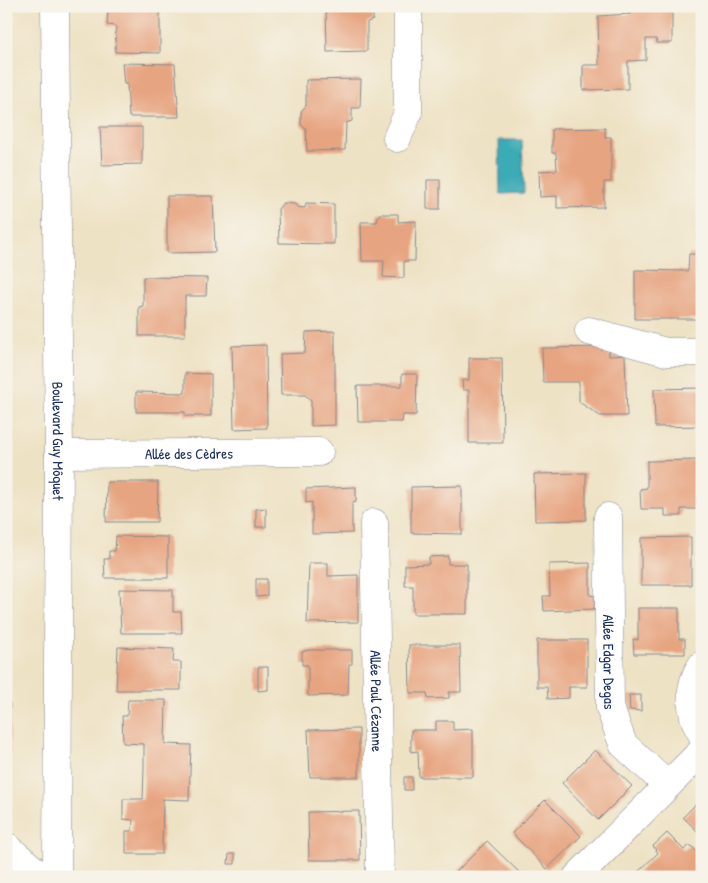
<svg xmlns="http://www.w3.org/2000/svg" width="708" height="883" font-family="'Patrick Hand',sans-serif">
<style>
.water{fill:#3aabb6;stroke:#2a6d8a}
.building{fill:#e7a481}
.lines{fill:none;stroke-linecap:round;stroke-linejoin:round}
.minor-casing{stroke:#848891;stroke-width:29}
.minor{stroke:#fff;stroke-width:28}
.labels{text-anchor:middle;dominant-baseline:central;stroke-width:4;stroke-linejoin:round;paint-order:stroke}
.street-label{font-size:15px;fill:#1b2f5e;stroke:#f7f3e8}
</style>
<rect width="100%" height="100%" fill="#f7f3e8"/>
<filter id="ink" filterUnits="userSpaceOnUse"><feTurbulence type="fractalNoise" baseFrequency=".02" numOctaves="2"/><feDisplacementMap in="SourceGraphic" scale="10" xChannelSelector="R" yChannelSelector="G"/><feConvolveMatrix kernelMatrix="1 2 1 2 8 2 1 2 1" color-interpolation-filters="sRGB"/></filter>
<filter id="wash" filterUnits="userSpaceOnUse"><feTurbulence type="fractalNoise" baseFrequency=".0096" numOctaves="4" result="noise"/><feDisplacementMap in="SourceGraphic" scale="20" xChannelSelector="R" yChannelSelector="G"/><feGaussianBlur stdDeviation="1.12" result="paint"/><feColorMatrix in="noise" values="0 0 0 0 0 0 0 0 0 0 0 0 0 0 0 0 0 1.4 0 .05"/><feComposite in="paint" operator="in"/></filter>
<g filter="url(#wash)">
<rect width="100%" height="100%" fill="#eee2c4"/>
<path class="water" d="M499,140H522L524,193L500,194Z"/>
<g id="blocks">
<path class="building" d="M326,6H373V20L367,22V51L327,52Z
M631,7H672V43H657L656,39H646V60L628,61V89L583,90V65H599L598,16L630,14Z
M108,8L160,9V53L115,52L116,26L107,25Z
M122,63L175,64L179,117H129L127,84H124Z
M361,79L360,108H352V121L346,123L345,150L307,151L306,129L301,125V111L306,106V80Z
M100,127H142V164L102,165Z
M605,128V137H611V182H604V207L557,208V196L540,197L539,171L557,170L556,153H552V129Z
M427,180H440V209H427Z
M167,196H213L215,252L167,253Z
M283,203L295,204L297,207L305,208L306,203L334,204V244L279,243L278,209Z
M379,214H398V222L416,221L415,261H404V278L383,277L384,261H362L361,222H377Z
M689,254H702V319H635V270L688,271Z
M143,277L207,278L206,296H185V336H139V307L143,306Z
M335,331V425L311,426V400L305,395H281L280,354L305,353L306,332Z
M266,345L267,428L234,429L232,346Z
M609,347V356L625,355L627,416H600L579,402V382H543L542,348Z
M469,358H502L503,443H469V390H463L462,380H469Z
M185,373L211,374V416H185V412H136V392L185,393Z
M402,374H417L416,415H403L402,422H358L357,386H402Z
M702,388V426L655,427L654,389Z
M701,460V509H681V516H665V509H641L640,489L647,488V461Z
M586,473V520L535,521L534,474Z
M107,482H158L157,522H106Z
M462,486V534L411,533V487Z
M356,487V502L352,503V533L312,534V502L306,503V489Z
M266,508V527H256V509Z
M116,536L168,537V578H105L104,559H109V551H115Z
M691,537V585H641V538Z
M448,556V564H467V614H413V586H405V565L429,564V557Z
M309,563H328V576L358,575V622L307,623Z
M590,563V595L595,596L594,609L544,611L543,596H550L549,564Z
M256,579H267V596L256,597Z
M119,589L173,590V612H181L182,633H121Z
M638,608H679V639H685V654H634L633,639L638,640Z
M537,640H587V687H569V698L548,699L547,687H537Z
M409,645H460L461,692H449V698L428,699L427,693H410Z
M118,647L174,649L173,662H181V690H116Z
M308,650H352V664H349L348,695L308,696V665H302V652Z
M258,667H268V690L258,691Z
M629,695H641V711L630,710Z
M128,700H166L165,744L191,745L189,800L163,799L162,854H126V831H132L133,820L123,819V799H143L144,769V744L123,743L122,716H127Z
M6,703H10V767H6Z
M436,721H453V730L473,729V777H419L418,751L411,752V730H436Z
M359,729V777H310L308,730Z
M595,750L632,786L598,820L562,783Z
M404,777H412V790H404Z
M702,798V836L683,817Z
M545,800L581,836L547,869L512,833Z
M359,811L360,860H309L308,812Z
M667,833L684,850L690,845L702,857L696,863L702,869V877H643L638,872L658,853L653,846Z
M487,841L524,877H455L453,875Z
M229,854H235V864H228Z"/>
</g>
</g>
<g filter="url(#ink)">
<use href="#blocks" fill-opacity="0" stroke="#848891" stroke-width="1"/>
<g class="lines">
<g class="minor-casing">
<g id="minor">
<path id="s1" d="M55,6L59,454L57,877"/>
<path d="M397,138L408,113V6"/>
<path d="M589,331L666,352H702"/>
<path id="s2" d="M59,454L319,452"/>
<path id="s3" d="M608,517L610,708L623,744L667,785"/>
<path id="s4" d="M374,523L380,877"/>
<path d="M702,665C687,686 689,714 702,734"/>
<path d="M6,846L42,877"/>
<path d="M577,877L702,751"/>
</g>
</g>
<use href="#minor" class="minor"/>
</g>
</g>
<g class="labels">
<g class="street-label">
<text stroke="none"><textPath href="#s1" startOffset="435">Boulevard Guy Môquet</textPath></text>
<text stroke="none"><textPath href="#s2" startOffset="130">Allée des Cèdres</textPath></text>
<text stroke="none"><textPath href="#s3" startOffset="145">Allée Edgar Degas</textPath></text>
<text stroke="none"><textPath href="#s4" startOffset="178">Allée Paul Cézanne</textPath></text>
</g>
</g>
<rect width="708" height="883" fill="none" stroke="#f7f3e8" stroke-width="25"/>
</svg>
